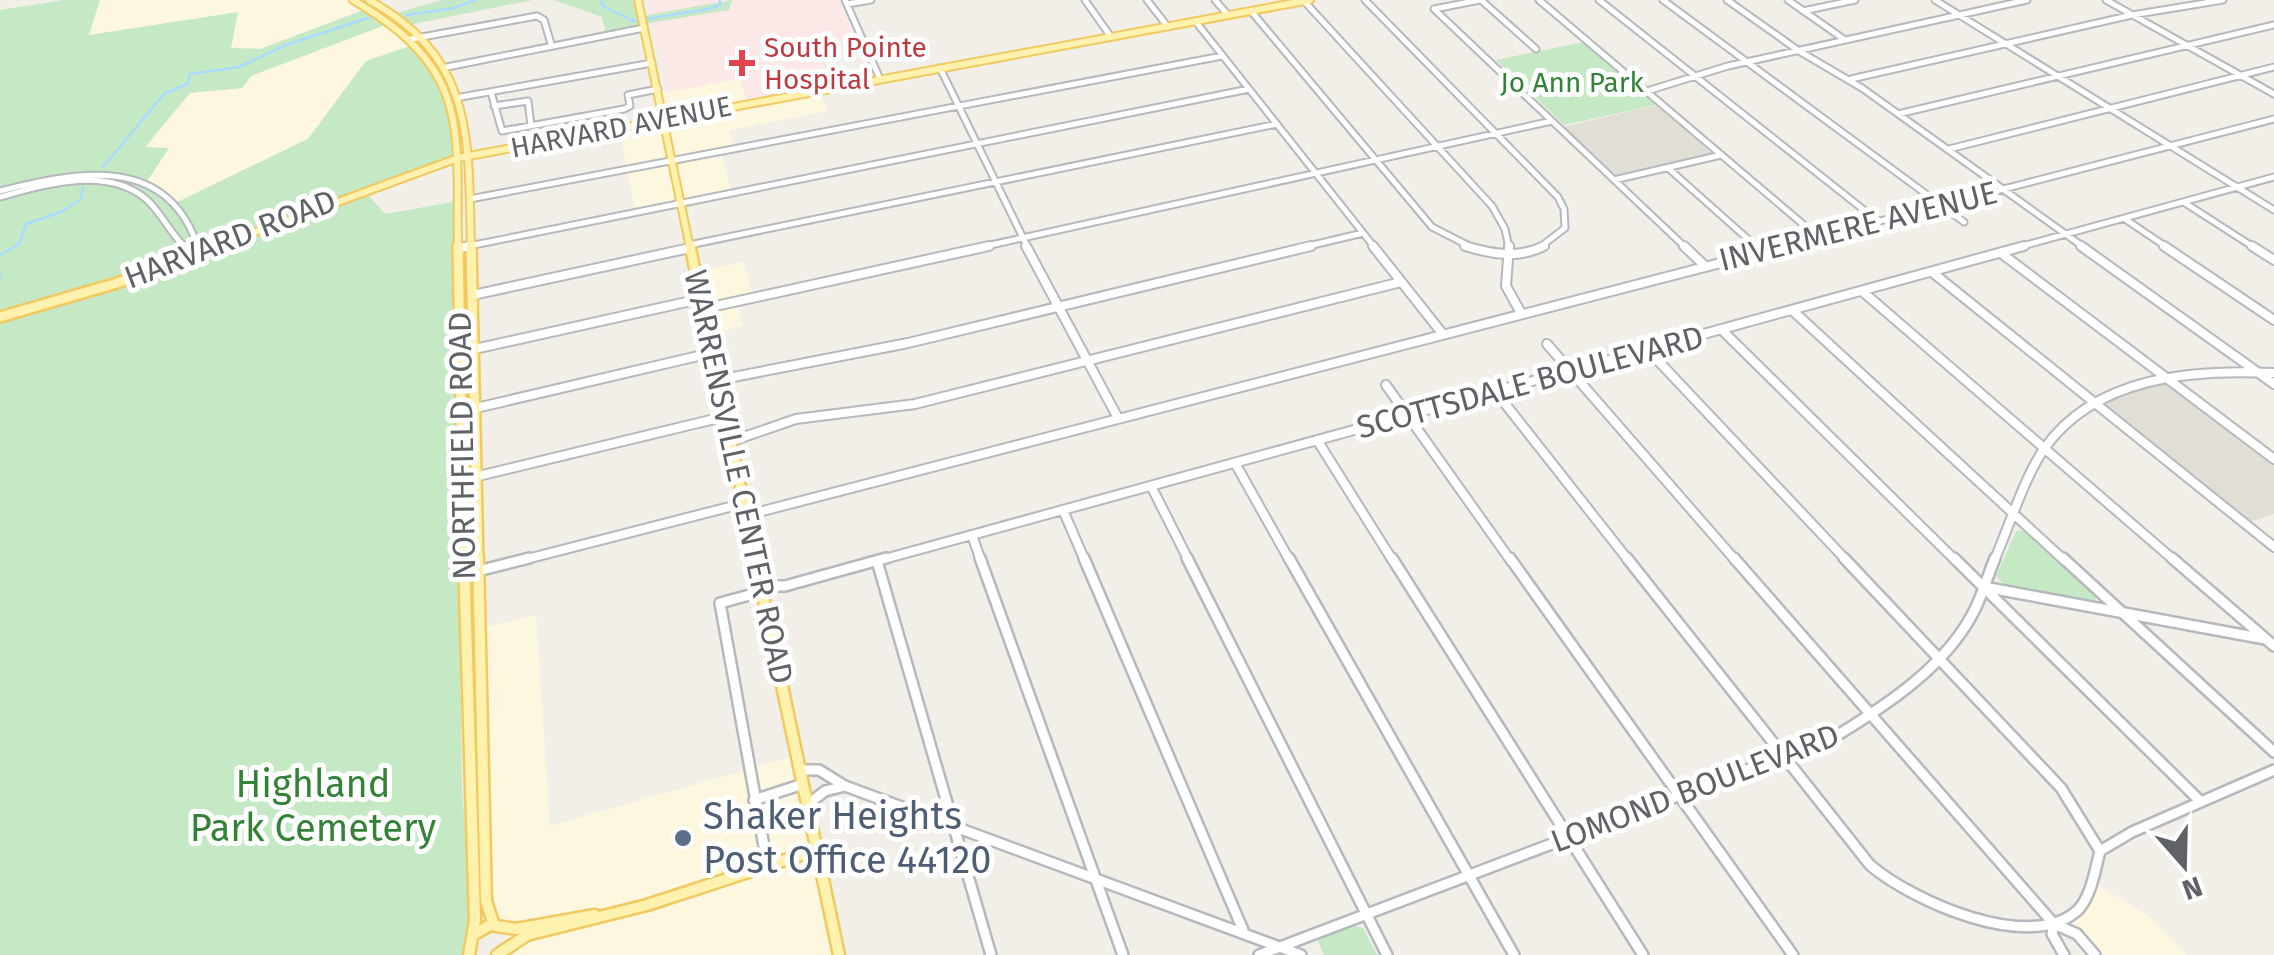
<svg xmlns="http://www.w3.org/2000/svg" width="2274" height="955" font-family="'Fira Sans',sans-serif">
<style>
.commercial{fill:#fef7e0}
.education{fill:#e1ded6}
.medical{fill:#fce8e6}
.green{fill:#c5e8c5}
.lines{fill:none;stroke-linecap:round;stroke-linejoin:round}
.stream{stroke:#aadaff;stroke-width:2.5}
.minor-far2-casing{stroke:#b5b8bc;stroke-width:9}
.minor-far1-casing{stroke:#b5b8bc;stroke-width:12}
.minor-casing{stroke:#b5b8bc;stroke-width:14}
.major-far2-casing{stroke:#f2c960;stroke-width:10}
.major-far1-casing{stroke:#f2c960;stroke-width:14}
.major-casing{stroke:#f2c960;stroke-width:15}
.minor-far2{stroke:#fff;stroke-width:5}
.minor-far1{stroke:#fff;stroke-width:8}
.minor{stroke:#fff;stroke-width:9}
.major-far2{stroke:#fff2af;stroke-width:6}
.major-far1{stroke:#fff2af;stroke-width:9}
.major{stroke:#fff2af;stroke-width:10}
.health-dot{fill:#e0444e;stroke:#fff;stroke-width:4}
.service-dot{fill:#5c6f8a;stroke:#fff;stroke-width:4}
.labels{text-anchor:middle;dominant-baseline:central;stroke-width:10;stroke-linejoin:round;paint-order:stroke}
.far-health-label{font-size:28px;fill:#be3a42;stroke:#fff;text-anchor:start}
.far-park-label{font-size:28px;fill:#348238;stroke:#fff}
.far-street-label{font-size:28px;fill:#5f6368;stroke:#fff}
.street-label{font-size:32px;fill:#5f6368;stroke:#fff}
.near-park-label{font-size:38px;fill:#348238;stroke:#fff}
.near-service-label{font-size:38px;fill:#4e5e75;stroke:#fff;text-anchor:start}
</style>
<rect width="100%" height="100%" fill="#f1efe8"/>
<path class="commercial" d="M100,0H353L369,8L260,49L231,48L238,13L88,35Z
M391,23L416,44L366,61L308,138L171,205L146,183L145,149L190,93L242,88L251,76Z
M740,79L747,99L817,86L828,111L729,130L734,152L722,155L731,192L635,211L619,127L662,119L658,93Z
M744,262L753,298L737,301L743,326L707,334L695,273Z
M536,615L550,826L798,755L839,955H497L507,936L488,916L481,628Z
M2092,881L2152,919L2187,955H2095L2077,934L2054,924L2073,916Z"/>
<path class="education" d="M1658,105L1712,153L1616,176L1562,127Z
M2164,380L2274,459V514L2245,524L2099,402Z"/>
<path class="medical" d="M647,0H839L857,39L815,47L828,84L747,99L740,79L670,91Z"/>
<path class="green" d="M64,0H100L89,35L238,12L231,48L260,49L369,8L391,23L251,76L242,88L190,93L145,147L169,148L146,183L171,205L308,139L366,61L416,44L446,88L458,158L363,189L385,214L459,201V247L462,252L468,251L469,346H466L463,258L454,259L462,788L472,923L464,955H0V10Z
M442,0H533L408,25L392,14Z
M554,0H638L642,16L732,0L729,10L644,24V28L606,34L602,17Z
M1584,42L1656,105L1564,125L1496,60Z
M2016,531H2027L2097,596L2094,602L2005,585L1996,576Z
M1354,926L1363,928L1377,955H1324L1318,941L1331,931Z"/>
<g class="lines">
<path class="stream" d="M601,0L603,6L633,21L709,9L720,5V0
M406,15L454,8L475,0
M103,167L164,94L187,84L190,74L239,67L286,45L368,18
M0,255L19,244L26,224L61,212L81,199L83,188
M0,272V277"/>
<g class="minor-far2-casing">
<path id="minor-far2" d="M845,0L880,79
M1085,0L1111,37
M1147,0L1168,27
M1215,0L1228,15
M1365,0L1558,197L1564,209L1565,228L1539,248
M1481,0L1536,49
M1539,0L1818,237
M1599,0L1879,222
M1663,0L1964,222
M1727,0L1799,51L1862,88L2085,248
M1788,0L1845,40
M1935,0L2274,210
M2106,0L2274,94
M1304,1L1492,206L1505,229L1509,248
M847,4L871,0
M1434,9L1686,248
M1434,9L1480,0
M1251,11L1432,227L1473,248
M1803,11L1855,0
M1196,22L1375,248
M411,39L537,16L544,20L551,44
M447,67L644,28
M940,68L1028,248
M1851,79L2132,15L2223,0
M1647,91L1728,66L2027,0
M491,92L502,131L624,109L630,106L628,95L658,89
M461,97L652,63
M494,106L528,101L531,126
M1898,114L2274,25
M1949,149L2274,67
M1668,168L1758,248
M1614,180L1721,155
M0,191C75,172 168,152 198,248
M0,197C44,185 106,165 146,199C162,213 170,234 186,248
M470,199L1222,56
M2185,203L2255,248
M2125,219L2168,248
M689,245L1277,124
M459,248L1249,89
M977,248L1552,121
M1300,248L1363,233
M1776,248L2274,119
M2015,248L2274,177"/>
</g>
<g class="minor-far1-casing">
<path id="minor-far1" d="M183,246L197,254L198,246
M1026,246L1118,418
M1373,246L1442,333
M1465,246C1491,254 1519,259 1544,246
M1509,246L1506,286L1521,313
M1684,246L1704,265
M1755,246L1760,250
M2081,246L2274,384
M2164,246L2274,320
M2252,246L2274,260
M459,248L471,246
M2001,253L2274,459
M1932,272L2274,547
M1862,291L2175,561
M473,295L690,248
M702,309L989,246
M1792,310L2065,561
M1721,329L1956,561
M1547,344L1736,561
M1647,349L1847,561
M461,352L700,299
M718,380L908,343L1311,246
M1386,385L1511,561
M1495,391L1629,561
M476,408L711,353
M1317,440L1393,561
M732,441L796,419L915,404L1401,282
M1235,463L1290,561
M462,480L727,416
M1151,486L1189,561
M1063,510L1085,561
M747,515L1786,246
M972,535L981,561
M519,561L745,503
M877,561L2024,246
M1994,561C2009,527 2024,478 2044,449C2095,376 2194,369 2274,373"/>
</g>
<g class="minor-casing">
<path id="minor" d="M980,558L1123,955
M1084,558L1243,930
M1187,558L1387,955
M1289,558L1514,955
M1392,558L1643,955
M1510,558L1793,955
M1627,558L1870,865C1912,901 2032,955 2079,909C2092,893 2095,870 2100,851L2132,832L2274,770
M1734,558L2054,924L2077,934L2095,955
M1844,558L2061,788L2100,851
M1954,558L2200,801
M2063,558L2274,752
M2172,558L2274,646
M877,561L991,955
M478,571L529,558
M761,580L771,586H785L886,558
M1984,587L2265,639
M764,591L720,603L764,846
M801,770H819L845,786L1301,955
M754,800L803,784
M807,805L825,791L845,786
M2054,924L2052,934L2064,955
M1259,955L1836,736C1887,705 1948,665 1975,609C1983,593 1988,575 1995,558"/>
</g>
<g class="major-far2-casing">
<path id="major-far2" d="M353,0C472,70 456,126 458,248
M369,0C476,59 468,140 471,248
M638,0L690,248
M212,248L458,158L1310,0"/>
</g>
<g class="major-far1-casing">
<path id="major-far1" d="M458,246L464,561
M471,246L478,561
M690,246L756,561
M0,317L117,283L219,246"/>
</g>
<g class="major-casing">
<path id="major" d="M464,558L475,920L469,955
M478,558L486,901L494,925
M755,558L839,955
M473,935L490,925L516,929L595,915
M497,955L527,935L647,905L816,850"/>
</g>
<use href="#minor-far2" class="minor-far2"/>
<use href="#minor-far1" class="minor-far1"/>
<use href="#minor" class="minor"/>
<use href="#major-far2" class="major-far2"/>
<use href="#major-far1" class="major-far1"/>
<use href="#major" class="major"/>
</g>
<path class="health-dot" d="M737 48h10v10h10v10h-10v10h-10v-10h-10v-10h10z"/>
<circle class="service-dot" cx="683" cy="838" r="10"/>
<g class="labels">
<g class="far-health-label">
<text x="764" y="47">South Pointe<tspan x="764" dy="32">Hospital</tspan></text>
</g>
<g class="far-park-label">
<text x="1572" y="82">Jo Ann Park</text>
</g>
<g class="far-street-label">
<text transform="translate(621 127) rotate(-11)">HARVARD AVENUE</text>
</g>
<g class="street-label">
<text transform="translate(1858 226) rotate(-14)">INVERMERE AVENUE</text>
<text transform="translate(230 239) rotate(-21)">HARVARD ROAD</text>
<text transform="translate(1530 382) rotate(-15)">SCOTTSDALE BOULEVARD</text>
<text transform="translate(462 446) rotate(-91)">NORTHFIELD ROAD</text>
<text transform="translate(739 477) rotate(78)">WARRENSVILLE CENTER ROAD</text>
<text transform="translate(1695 788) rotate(-21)">LOMOND BOULEVARD</text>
</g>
<g class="near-park-label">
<text x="313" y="784">Highland<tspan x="313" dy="44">Park Cemetery</tspan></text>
</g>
<g class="near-service-label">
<text x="703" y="816">Shaker Heights<tspan x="703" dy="44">Post Office 44120</tspan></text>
</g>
</g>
<g transform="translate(2184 865) rotate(160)" stroke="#ffffff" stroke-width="8" paint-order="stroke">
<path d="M0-8L18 38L0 25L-18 38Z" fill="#5f6368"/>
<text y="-15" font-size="28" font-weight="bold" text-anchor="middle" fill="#5f6368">N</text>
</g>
</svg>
